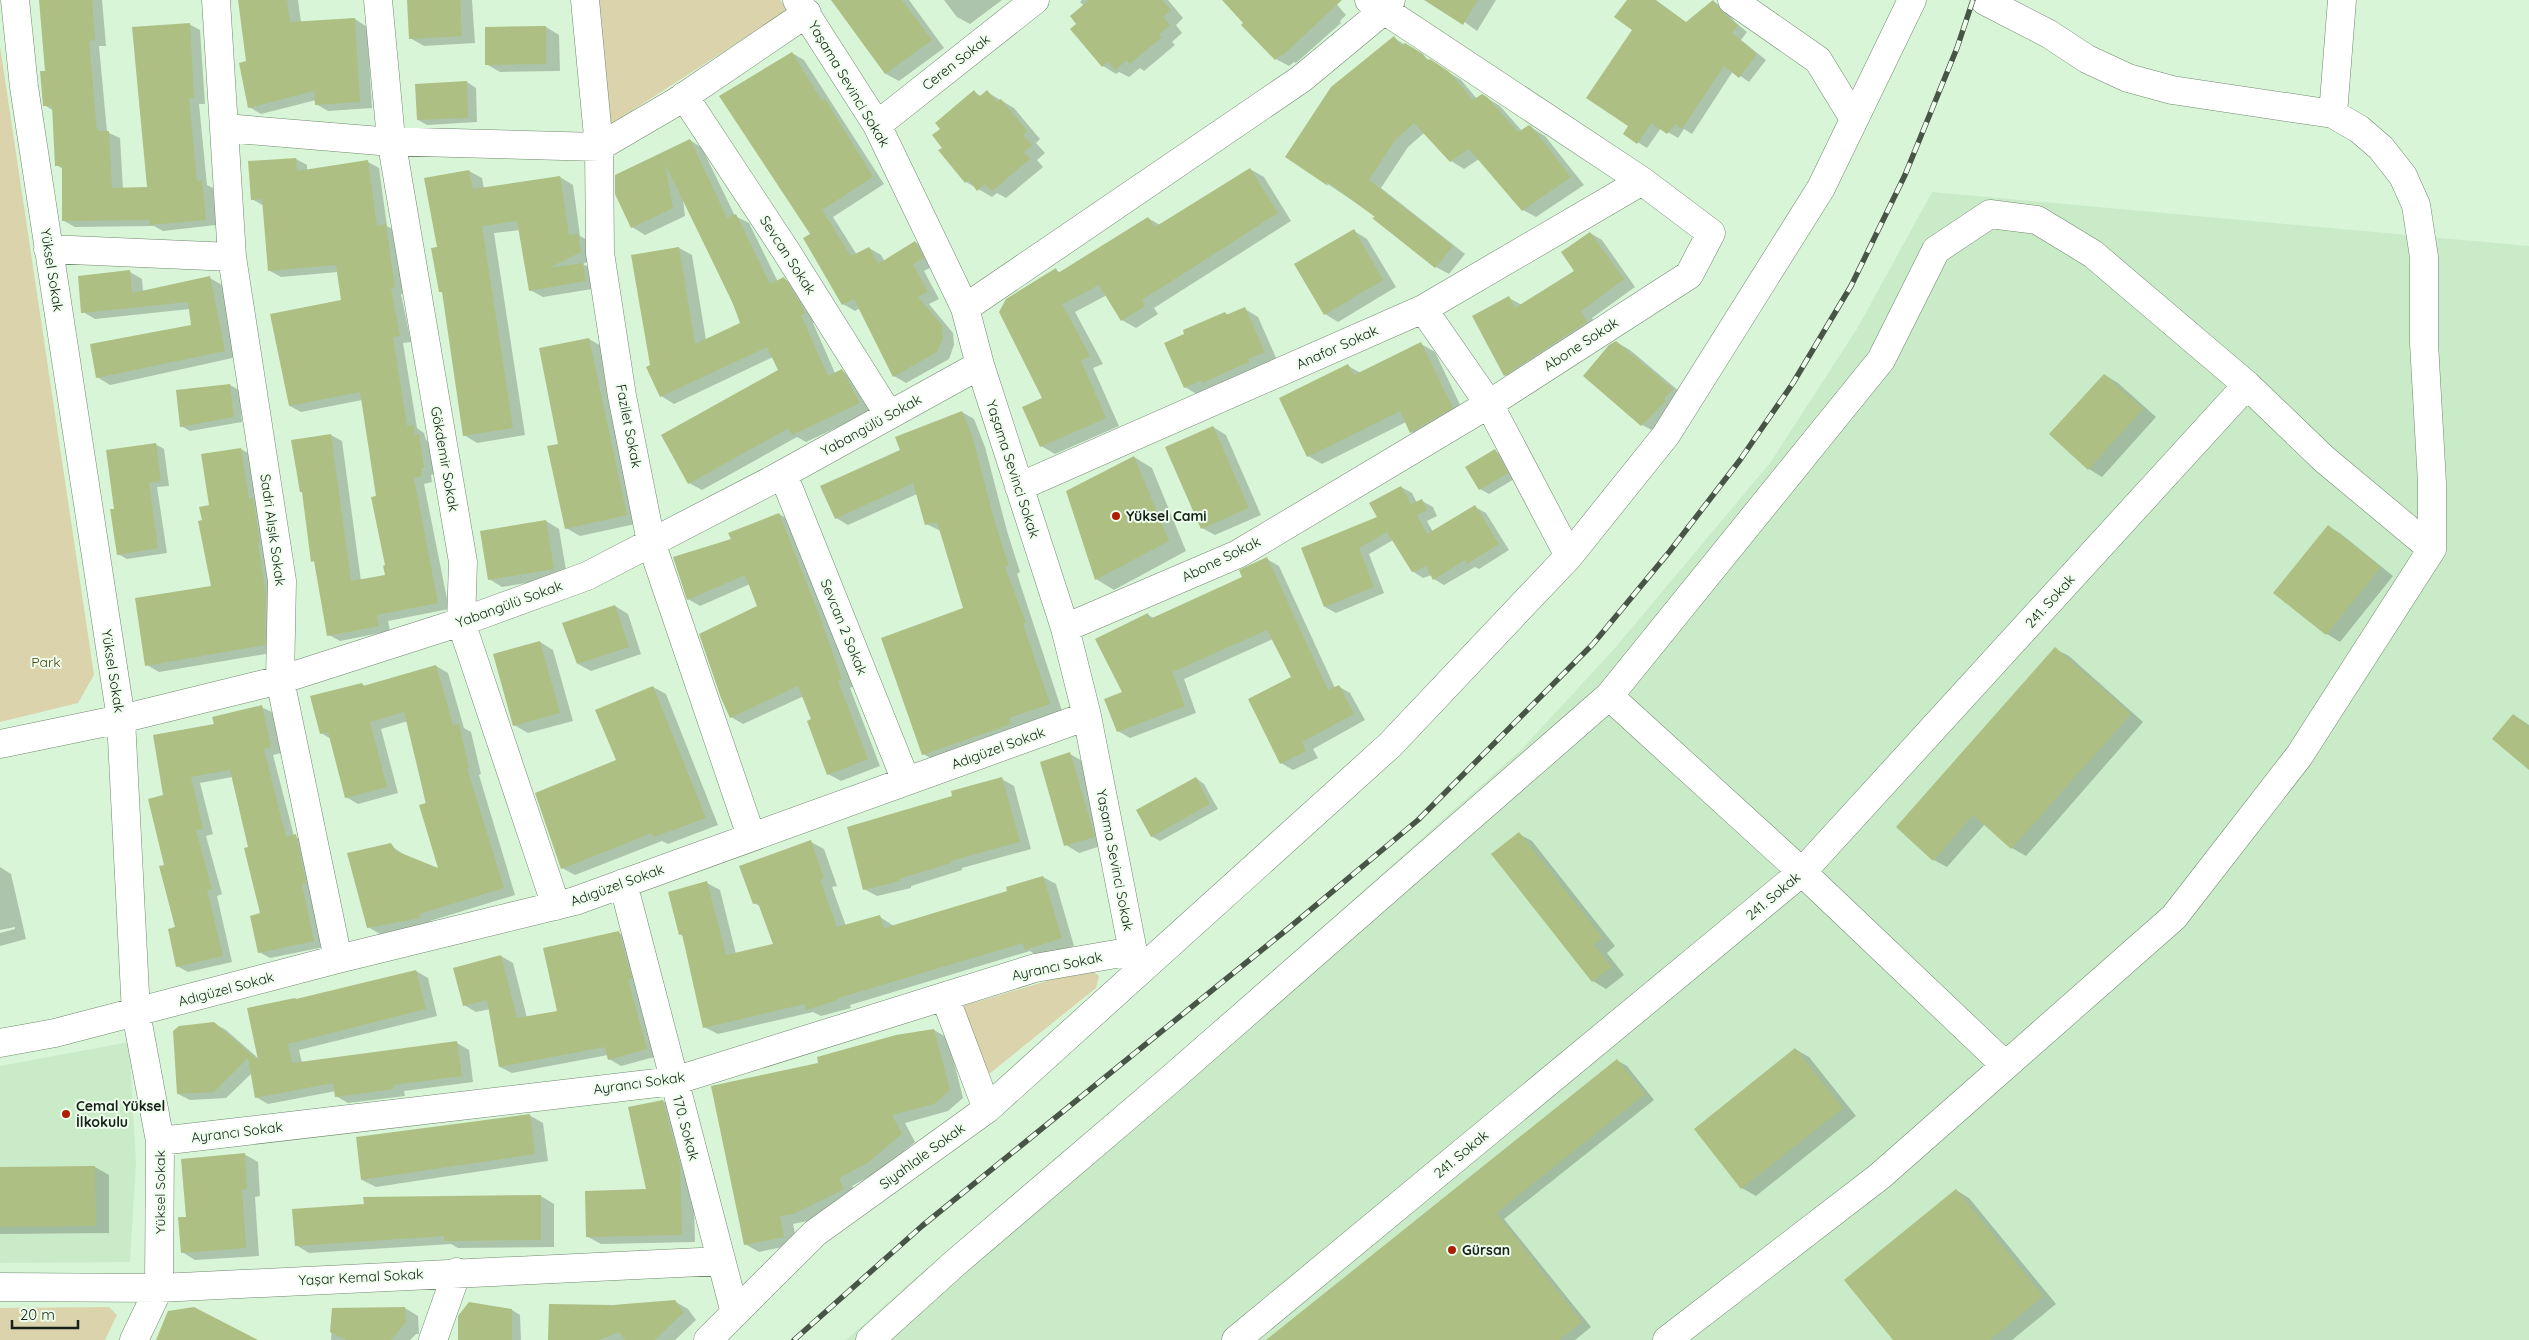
<svg xmlns="http://www.w3.org/2000/svg" width="2529" height="1340" font-family="Quicksand,sans-serif">
<style>
.built{fill:#caebc8}
.green{fill:#dad3ab}
.shadow{fill:#0003}
.building{fill:#adbf82}
.lines{fill:none;stroke-linecap:round;stroke-linejoin:round}
.minor-casing{stroke:#70896f;stroke-width:29}
.minor{stroke:#fff;stroke-width:28}
.rail-casing{stroke:#475547;stroke-width:5.5}
.rail{stroke:#eefeed;stroke-width:4;stroke-dasharray:11;stroke-linecap:butt}
.poi-dot{fill:#ad1f04;stroke:#eefeed;stroke-width:2}
.labels{text-anchor:middle;dominant-baseline:central;stroke-width:4;stroke-linejoin:round;paint-order:stroke}
.street-label{font-size:14px;fill:#172117;stroke:#eefeed}
.poi-label{font-size:14px;font-weight:bold;fill:#172117;stroke:#eefeed;text-anchor:start}
.park-label{font-size:14px;fill:#4f4614;stroke:#eefeed}
</style>
<rect width="100%" height="100%" fill="#d9f5d8"/>
<path class="built" d="M1932,192L2529,246V1340H846L906,1286L1230,1009L1522,749L1614,649L1770,463L1858,327Z
M129,1042L136,1163L130,1262L0,1263V1066Z"/>
<path class="green" d="M598,0H780L788,10L602,130Z
M0,46L94,675L78,703L0,722Z
M1091,970L1099,976L1096,988L984,1078L963,1006L1070,974Z
M109,1307L117,1315L105,1340H0V1308Z"/>
<path class="shadow" d="M41,0H102L106,46H99L107,132L120,138L123,189L148,188L189,24L200,30L205,104H199L207,185L213,188L216,225L163,231L154,226L75,227L64,221L63,169L56,165L54,111L44,105L46,72Z
M240,0H298L301,22L355,19L367,27L372,108L328,111L316,104V100L261,114L249,107L247,62Z
M408,0H472L475,43L424,46L410,38Z
M847,0H909L944,48L899,81L886,74Z
M944,0H1002L970,24L957,17Z
M1082,0H1168L1183,18L1176,25L1182,33L1172,42L1175,45L1144,71L1140,68L1129,77L1119,72L1116,74L1103,66L1072,29L1078,24L1084,6L1080,2Z
M1224,0H1333L1346,15L1340,21L1341,23L1296,63L1294,62L1289,66L1276,59Z
M1434,0H1496L1477,31Z
M1628,0H1656L1687,23L1713,1L1723,7L1735,22L1747,32L1741,40L1766,60L1749,82L1733,71L1692,134L1684,129L1678,138L1661,128L1647,148L1625,134L1630,126L1634,30Z
M546,27L559,35L560,71L500,72L486,64Z
M1394,38L1461,80L1477,99L1482,95L1500,106L1522,131L1529,126L1545,136L1584,185L1536,217L1523,210L1479,159L1464,169L1451,161L1424,133L1408,147L1381,188L1465,254L1449,274L1436,267L1377,217L1286,156Z
M792,53L804,60L884,184L833,217L857,255L869,248L881,255L885,262L915,242L927,249L935,265L924,271L939,299L929,304L953,333L954,345L949,359L906,383L894,376L860,308L855,311L843,304L812,234Z
M467,82L476,88L477,122L427,125L418,120Z
M974,92L981,96L987,92L1014,108L1040,139L1036,143L1045,153L1037,160L1043,167L1006,198L997,193L992,197L966,182L944,148L942,129Z
M690,140L702,148L735,216L749,223L778,282L784,279L797,286L817,321L813,323L835,373L842,371L855,378L872,411L806,442L797,437L702,490L689,483L780,370L773,357L674,404L661,396L651,366L679,248L692,255L706,340L742,323L683,199L685,216L645,235L632,227L616,194Z
M296,159L307,165V170L368,162L379,168L387,226L397,232L405,293L401,294L411,342L403,343L417,428L424,433L426,440L429,442L434,474L431,475L432,482L424,484L449,609L388,621L390,631L340,641L329,635L315,562L312,561L331,435L342,441L361,581L387,576V566L362,400L301,412L290,406L342,301L338,272L281,277L270,271L264,206L252,199Z
M1250,169L1264,177L1291,221L1154,308L1158,314L1136,328L1122,320L1107,295L1075,312L1103,364L1093,368L1119,426L1055,454L1041,446L1056,270L1061,273L1148,218L1160,225Z
M469,171L482,178L484,189L560,177L573,185L580,236L591,242L593,259L583,264L595,271L598,288L543,297L530,290L520,230L494,233L525,435L477,443L464,435L443,293L440,291L438,248Z
M1354,231L1367,239L1396,287L1338,322L1325,314Z
M1590,233L1602,240L1635,287L1592,318L1599,329L1517,382L1505,375L1509,298L1522,305L1576,271Z
M130,272L142,279L143,292L210,278L222,285L237,357L110,385L97,377L192,326L190,309L95,319L83,312Z
M1245,309L1258,317L1277,360L1198,395L1185,387L1186,335L1225,313L1229,315Z
M589,339L603,347L640,523L580,536L566,528Z
M1616,342L1630,350L1686,397L1656,432L1642,425Z
M1421,344L1435,352L1465,415L1424,440L1411,432L1406,422L1322,464L1308,456L1348,366L1361,373Z
M2105,375L2118,383L2156,417L2102,477L2089,469Z
M230,385L239,390L242,422L190,431L181,426L178,391Z
M962,412L974,419L985,447L1007,531L1020,572L1017,574L1062,711L1020,725L1022,731L936,761L923,754L964,609L941,531L926,524L917,494L848,525L836,518L902,451Z
M1213,427L1226,435L1261,515L1215,535L1202,528Z
M155,444L164,449L169,486L157,487L167,553L127,559L118,554L115,510Z
M241,449L253,456L260,504L277,652L159,672L147,665L212,587L203,521Z
M1495,451L1504,456L1516,478L1489,494L1480,489Z
M1134,457L1152,468L1186,551L1114,590L1096,579Z
M1401,487L1412,493L1417,503L1422,501L1433,507L1437,516L1427,521L1433,532L1475,507L1486,513L1509,550L1479,569L1475,567L1444,585L1434,579L1432,575L1423,578L1412,571L1393,540L1369,554L1384,593L1336,613L1325,607L1302,548L1379,518Z
M779,514L791,521L854,686L850,688L880,766L841,781L828,774L804,696L743,724L731,717L759,607L750,584L700,606L688,599L732,540Z
M546,521L559,529L567,576L502,587L489,579Z
M2328,526L2341,534L2393,576L2340,642L2327,634L2275,592Z
M1267,559L1279,566L1335,688L1338,686L1350,693L1365,720L1313,749L1318,758L1293,770L1281,763L1293,678L1273,639L1184,679L1196,713L1130,738L1118,731L1123,693L1148,615L1154,618L1244,578Z
M615,606L628,614L641,654L591,671L578,664Z
M540,642L553,650L573,721L528,733L514,725Z
M2055,649L2069,656L2143,722L2026,856L2012,848L1985,824L1947,867L1934,860Z
M436,666L448,673L464,728L471,732L481,774L479,775L515,895L430,921L431,924L380,934L368,927L390,845L406,856L440,870L408,721L381,729L398,793L358,804L346,797L331,739L321,733L362,684L366,687Z
M653,687L666,694L718,825L668,844L662,841L575,875L562,868Z
M261,707L272,712L281,753L273,755L294,836L306,842L324,947L270,958L259,952L262,914L249,848L232,777L200,783L213,834L206,836L222,894L217,896L232,962L188,972L177,966V928L165,866V796L216,725Z
M2514,715L2529,725V768Z
M1070,754L1084,762L1107,844L1079,853L1066,845Z
M1196,778L1204,784L1218,809L1160,841L1151,836Z
M1002,779L1014,786L1031,849L962,868V870L911,886V888L877,896L864,889L953,797Z
M1519,834L1532,841L1615,946L1607,953L1624,975L1606,989L1593,981L1493,854Z
M811,842L824,849L837,886L832,887L846,926L880,917L894,926L1009,892L1043,877L1056,884L1074,946L1039,957L1030,951L850,1005L851,1008L821,1016L813,1012L718,1034L704,1027L684,937L680,934L707,883L720,890L736,954L774,945L761,907L754,903Z
M0,867L11,874L26,939L0,946V933L15,929V927L0,930Z
M619,933L631,940L658,1056L621,1066L609,1059L608,1055L512,1073L500,1067L490,1009L476,1012L464,1005L501,956L513,963L527,1018L558,1012Z
M416,971L428,978L437,1016L299,1050L302,1063L457,1043L469,1050L473,1082L404,1091L405,1096L348,1103L336,1096V1091L268,1104L256,1097L252,1073L226,1098L190,1100L178,1094L213,1023L226,1030L259,1059L297,1000Z
M934,1030L948,1038L963,1098L948,1111L905,1123L915,1142L879,1171L852,1186L857,1197L807,1221L793,1224L797,1244L759,1252L745,1244L820,1064Z
M1795,1049L1809,1057L1856,1116L1756,1196L1742,1188L1695,1129Z
M1618,1061L1627,1066L1654,1100L1504,1219L1591,1327L1575,1340H1268Z
M663,1101L677,1109L693,1173L695,1242L601,1244L588,1237L647,1190Z
M529,1115L543,1123L548,1161L376,1187L362,1180Z
M244,1154L258,1162L260,1196L255,1197L259,1256L195,1260L182,1252L187,1218Z
M95,1167L109,1175V1233L0,1234V1168Z
M1956,1190L1969,1198L2056,1304L2012,1340H1894Z
M541,1196L554,1204V1247L458,1248L451,1244L309,1253L296,1245Z
M674,1301L688,1309L696,1320L675,1340H550L614,1306Z
M405,1308L418,1316L419,1334H416L410,1340H331L333,1309Z
M512,1310L520,1315L521,1340H463Z"/>
<path class="building" d="M39,0H92L95,40L89,41L97,131H109L112,188L147,187L132,27L190,23L194,98H189L197,181L202,180L206,220L150,225V220L62,221V166H55L52,106H43L40,71H45Z
M238,0H287L290,22L355,18L360,102L315,105L314,91L248,108L239,63L246,61Z
M407,0H460L462,36L409,39Z
M831,0H902L932,40L885,74Z
M1089,0H1162L1171,10L1163,17L1170,25L1159,34L1162,37L1130,64L1127,60L1115,70L1108,62L1102,67L1070,29L1076,24L1070,16Z
M1222,0H1342L1282,56L1280,55L1275,60L1241,25L1243,23Z
M1424,0H1478L1463,25Z
M1627,0H1655L1686,22L1713,0L1725,15L1738,25L1732,33L1757,54L1739,78L1724,66L1682,129L1675,124L1667,134L1651,123L1637,144L1623,134L1628,126L1586,98L1632,30L1614,17Z
M546,26V64L485,65V27Z
M1394,36L1401,46L1405,43L1423,54L1428,61L1430,59L1448,71L1473,100L1482,94L1487,97L1518,132L1529,125L1532,127L1571,177L1522,211L1469,149L1450,162L1414,123L1395,140L1369,180L1453,246L1435,268L1372,218L1375,217L1326,181L1328,186L1285,157L1331,87Z
M792,52L822,101L825,99L873,177L822,210L851,256L869,247L878,264L915,241L924,258L913,264L928,292L918,297L942,325L943,338L937,352L893,377L854,299L842,305L803,238L810,234L719,96Z
M467,81L468,118L417,120L415,84Z
M974,90L979,97L987,90L997,102L1001,99L1027,131L1023,135L1032,145L1024,152L1030,159L992,191L985,184L977,191L969,180L965,183L938,150L942,148L932,135L940,129L935,123Z
M690,139L727,218L736,214L770,284L784,277L800,303L805,313L801,315L828,376L842,369L860,403L792,435L789,428L688,484L661,435L778,370L767,347L660,397L646,367L650,365L631,255L679,247L695,344L740,323L732,301L665,164L673,208L631,228L615,194V175Z
M296,158L297,171L368,160L377,226L386,224L395,288H391L400,336L393,337L407,426L414,425L415,435L419,434L424,468L421,469L422,476L414,478L438,603L377,615L379,626L327,636L314,561L311,562L302,492H300L291,440L331,434L351,581L385,575L383,566L385,565L371,497L376,496L360,392L289,406L270,314L341,300L336,265L268,271L262,199L251,200L248,161Z
M1250,168L1278,213L1142,300L1145,306L1121,321L1099,285L1062,304L1090,356L1081,361L1106,418L1040,447L1022,407L1042,398L999,312L1006,299L1056,268L1058,273L1148,217L1155,227Z
M469,170L473,189L560,176L569,235L578,234L581,252L549,268L583,263L586,281L529,291L517,221L482,226L513,428L463,436L442,292H439L431,248L437,247L424,178Z
M1354,229L1383,280L1324,315L1294,264Z
M1590,232L1624,279L1581,311L1587,322L1504,376L1472,316L1509,296L1515,308L1574,271L1561,252Z
M130,270L132,293L210,276L225,351L96,378L90,344L191,325L188,302L81,313L78,276Z
M1245,307L1265,352L1248,359L1249,362L1202,383L1201,380L1184,388L1164,343L1184,334L1183,330L1225,312L1226,315Z
M589,338L627,515L565,529L547,446L558,444L539,348Z
M1616,341L1673,389L1664,399L1666,401L1641,426L1583,376L1609,345Z
M1421,342L1453,408L1410,433L1400,411L1307,457L1279,398L1348,364L1354,375Z
M2104,374L2143,409L2088,470L2049,434Z
M230,384L234,417L180,427L176,390Z
M962,411L973,439L995,523L1009,566L1005,567L1026,623L1023,624L1050,704L1009,718L1011,724L922,755L881,638L963,608L937,522L925,525L913,483L835,519L820,486L900,450L895,437Z
M1213,426L1249,508L1201,529L1165,447Z
M156,443L161,481L149,483L158,548L117,555L110,509H114L106,450Z
M241,448L249,499L253,498L260,543H258L266,594L265,645L145,666L135,598L211,586L198,521L202,520L199,507L209,505L201,454Z
M1495,449L1508,473L1479,490L1465,467Z
M1134,456L1169,541L1095,580L1066,491Z
M1401,486L1411,504L1422,499L1427,510L1417,515L1427,534L1475,505L1499,544L1467,564L1465,560L1433,580L1426,566L1412,572L1387,532L1359,548L1374,587L1324,607L1301,548L1377,517L1369,503Z
M779,513L818,612L842,679L838,681L868,759L827,775L807,721L811,719L798,686L730,718L721,698L699,634L757,606L745,575L687,600L673,557L731,539L728,533Z
M546,520L554,569L488,580L480,531Z
M2328,525L2381,567L2326,635L2273,593Z
M1267,557L1328,690L1339,685L1354,714L1302,742L1306,751L1280,764L1248,699L1291,677L1267,630L1172,672L1185,706L1117,732L1104,699L1122,692L1095,639L1148,613L1150,619L1242,577L1239,570Z
M615,605L629,647L577,664L562,623Z
M540,641L560,713L513,726L493,654Z
M2055,647L2131,714L2011,849L1973,815L1933,861L1896,827Z
M436,665L453,725L459,724L469,768H467L504,888L419,914L420,918L367,928L347,853L391,843L396,851L438,868L419,805L426,803L404,712L370,722L387,787L345,798L328,732L320,734L310,696L362,683L363,686Z
M653,686L706,818L654,837L652,833L561,869L535,793L616,760L595,710Z
M262,705L271,747L264,749L286,837L296,834L306,883L302,884L314,941L258,953L250,916L260,913L244,848L248,847L230,770L191,777L203,829L196,830L212,889L207,890L223,956L176,967L168,929L175,927L159,866L164,865L148,799L163,795L153,735L214,724L212,717Z
M2513,714L2529,727V770L2492,739Z
M1070,752L1095,837L1064,846L1040,762Z
M1002,777L1020,842L950,861L951,863L899,879L900,881L863,890L847,827L952,796L951,791Z
M1196,777L1210,804L1151,837L1136,810Z
M1519,832L1603,938L1594,945L1612,967L1592,982L1491,854Z
M811,840L824,878L820,880L837,927L880,915L884,928L1007,891L1006,887L1043,876L1062,938L1025,950L1023,943L838,998V1000L806,1010L805,1004L703,1028L682,934L679,935L668,892L707,881L726,955L773,944L758,903L753,904L739,866Z
M619,931L632,979H628L647,1049L608,1060L605,1047L499,1067L487,1000L463,1006L453,968L501,955L517,1018L557,1011L543,948Z
M416,970L426,1009L288,1044L292,1063L457,1041L462,1076L393,1085V1089L335,1097L333,1083L255,1098L248,1058L214,1092L177,1094L173,1031L179,1026L214,1022L258,1060L247,1008L295,998L296,999Z
M934,1029L950,1090L934,1104L892,1115L902,1134L866,1164L839,1178L844,1189L793,1214L780,1216L784,1237L744,1245L711,1086L818,1063L817,1057L896,1035Z
M1795,1048L1843,1108L1741,1189L1694,1129Z
M1617,1059L1645,1094L1496,1213L1582,1322L1559,1340H1266Z
M663,1100L680,1164L682,1235L586,1237L585,1191L646,1189L628,1107Z
M530,1114L535,1154L361,1180L356,1137Z
M245,1153L247,1189L242,1190L246,1248L181,1253L178,1217H186L181,1159Z
M95,1166L96,1226L0,1227V1167Z
M1956,1189L2043,1296L1990,1340H1893L1844,1280Z
M541,1195V1240L444,1241V1236L295,1246L292,1209L364,1204L363,1197Z
M675,1300L684,1312L655,1340H625L619,1332L599,1340H548L549,1304L613,1305Z
M469,1302L512,1309V1340H458V1316Z
M194,1307L258,1340H156L168,1311Z
M405,1307L406,1322L391,1340H347L330,1332L332,1308Z"/>
<g class="lines">
<g class="minor-casing">
<path id="minor" d="M15,0L24,87L121,719L136,1013L160,1141L159,1288L134,1340
M216,0L232,257L282,581L280,680L338,959
M378,0L391,139L463,562L461,622L556,906
M585,0L599,147L600,253L622,396L651,542L751,836
M797,0L877,125L965,308L980,365L1065,628L1087,716L1137,972
M1732,0L1818,60L1854,119
M684,96L786,251L889,415
M2333,114L2342,0
M877,125L1035,0
M225,128L380,141L599,147L676,102L807,13
M48,249L232,257
M965,308L1301,79L1383,11L1391,0
M783,474L906,781
M1019,487L1423,309L1642,181
M1569,556L1666,435L1821,188L1912,0
M1065,628L1238,554L1489,404L1689,275L1711,233L1642,181L1369,0
M1609,696L1802,872L2005,1065
M0,744L121,719L280,680L461,622L587,576L772,480L980,365
M623,883L735,1313
M945,997L987,1109
M0,1043L55,1033L338,959L575,901L1087,716
M160,1141L674,1081L1035,968L1133,951
M0,1287L159,1288L721,1261
M433,1340L457,1272
M708,1340L815,1233L987,1109L1390,745L1569,556L1489,404L1423,309
M870,1340L954,1264L1165,1084L1609,696L1881,360L1936,250L1990,214L2037,220L2093,254L2247,385L2324,459L2432,549
M1236,1340L1802,872L2247,385
M1667,1340L1880,1176L2174,917L2299,756L2432,549V483L2424,343V257L2416,205L2403,176L2381,148L2359,129L2333,114L2172,90L2128,78L2087,59L2049,34L1985,1"/>
</g>
<use href="#minor" class="minor"/>
<g class="rail-casing">
<path id="rail" d="M794,1340L922,1226L1290,927L1418,820L1593,644L1670,551L1740,460L1793,383L1851,286L1905,175L1957,48L1973,0"/>
</g>
<use href="#rail" class="rail"/>
</g>
<g class="poi-dot">
<circle cx="1116" cy="516" r="5"/>
<circle cx="66" cy="1114" r="5"/>
<circle cx="1452" cy="1250" r="5"/>
</g>
<g class="labels">
<g class="street-label">
<text transform="translate(956 62) rotate(-38)">Ceren Sokak</text>
<text transform="translate(849 84) rotate(59)">Yaşama Sevinci Sokak</text>
<text transform="translate(788 255) rotate(57)">Sevcan Sokak</text>
<text transform="translate(52 270) rotate(81)">Yüksel Sokak</text>
<text transform="translate(1581 344) rotate(-33)">Abone Sokak</text>
<text transform="translate(1337 347) rotate(-24)">Anafor Sokak</text>
<text transform="translate(871 425) rotate(-29)">Yabangülü Sokak</text>
<text transform="translate(629 426) rotate(79)">Fazilet Sokak</text>
<text transform="translate(445 459) rotate(80)">Gökdemir Sokak</text>
<text transform="translate(1013 469) rotate(72)">Yaşama Sevinci Sokak</text>
<text transform="translate(273 530) rotate(82)">Sadri Alışık Sokak</text>
<text transform="translate(1221 559) rotate(-26)">Abone Sokak</text>
<text transform="translate(2050 601) rotate(-48)">241. Sokak</text>
<text transform="translate(509 604) rotate(-20)">Yabangülü Sokak</text>
<text transform="translate(844 627) rotate(68)">Sevcan 2 Sokak</text>
<text transform="translate(113 671) rotate(81)">Yüksel Sokak</text>
<text transform="translate(998 748) rotate(-20)">Adıgüzel Sokak</text>
<text transform="translate(1115 860) rotate(79)">Yaşama Sevinci Sokak</text>
<text transform="translate(617 885) rotate(-20)">Adıgüzel Sokak</text>
<text transform="translate(1773 896) rotate(-40)">241. Sokak</text>
<text transform="translate(1057 966) rotate(-12)">Ayrancı Sokak</text>
<text transform="translate(226 989) rotate(-15)">Adıgüzel Sokak</text>
<text transform="translate(639 1083) rotate(-8)">Ayrancı Sokak</text>
<text transform="translate(686 1128) rotate(75)">170. Sokak</text>
<text transform="translate(237 1132) rotate(-7)">Ayrancı Sokak</text>
<text transform="translate(1461 1154) rotate(-40)">241. Sokak</text>
<text transform="translate(922 1156) rotate(-36)">Siyahlale Sokak</text>
<text transform="translate(160 1192) rotate(-90)">Yüksel Sokak</text>
<text transform="translate(361 1277) rotate(-3)">Yaşar Kemal Sokak</text>
</g>
<g class="poi-label">
<text x="1126" y="516">Yüksel Cami</text>
<text x="76" y="1106">Cemal Yüksel<tspan x="76" dy="16">İlkokulu</tspan></text>
<text x="1462" y="1250">Gürsan</text>
</g>
<g class="park-label">
<text x="46" y="662">Park</text>
</g>
</g>
<path d="M12 1320v8h66v-8" fill="none" stroke="#172117" stroke-width="2.5"/>
<text x="20" y="1320" font-size="15" fill="#172117" stroke="#eefeed" stroke-width="4" paint-order="stroke">20 m</text>
</svg>
